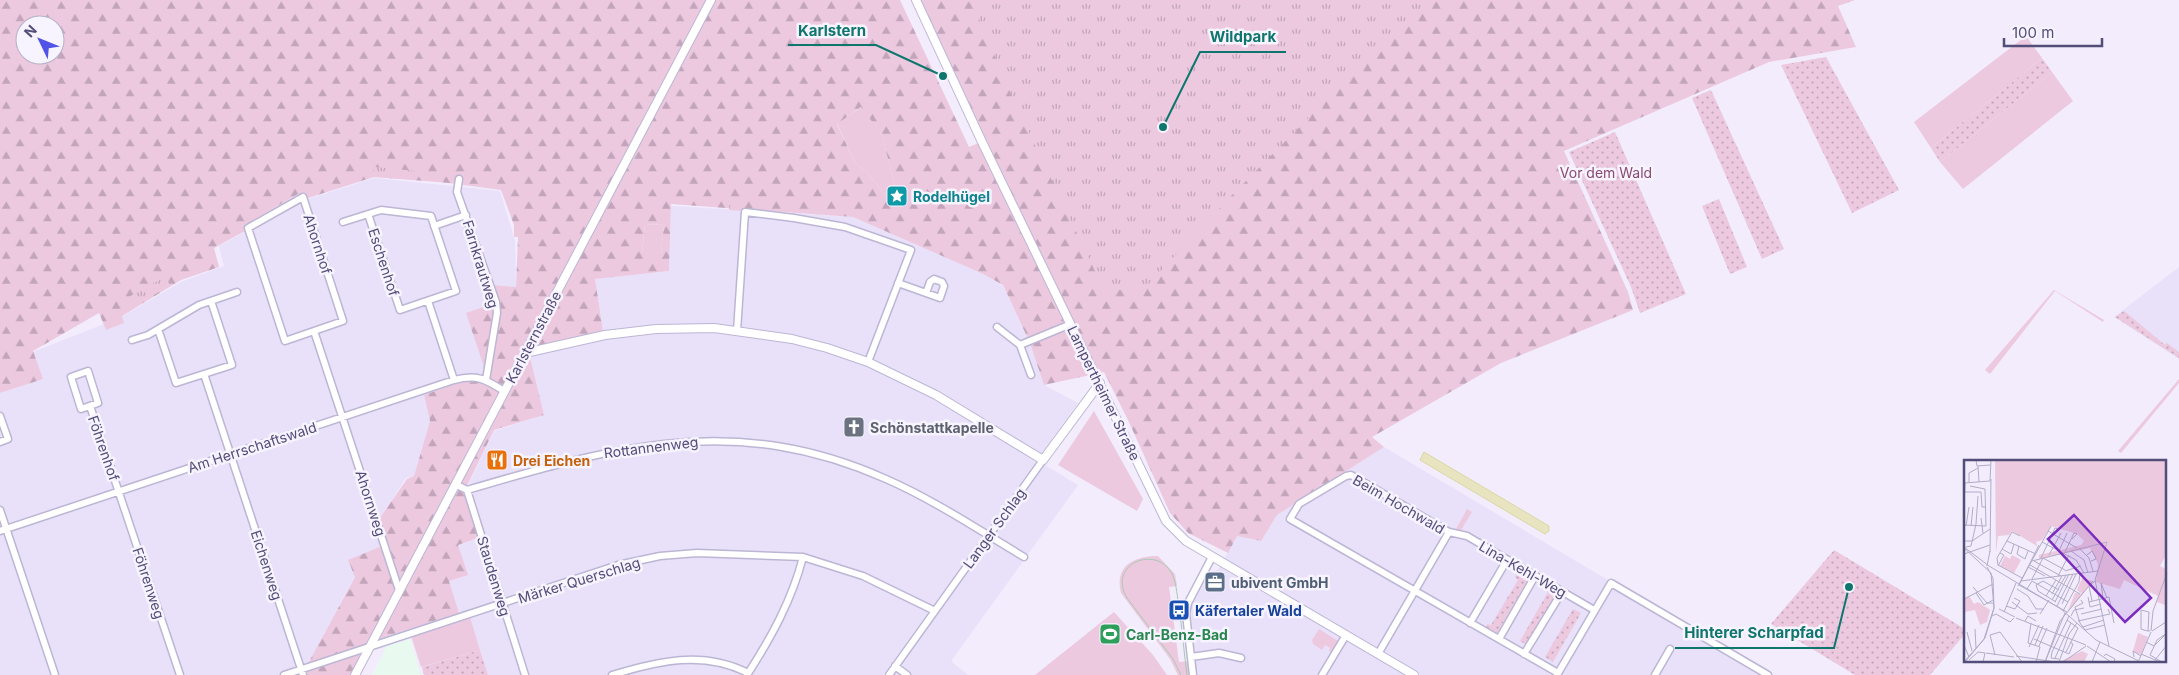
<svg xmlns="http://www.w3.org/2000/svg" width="2179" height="675" font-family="Inter,sans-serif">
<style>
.residential{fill:#e9e0fa}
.education{fill:#e8faef}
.grass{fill:#ecc9df}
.forest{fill:url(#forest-firs);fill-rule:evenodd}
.park{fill:url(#park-tufts)}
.garden{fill:url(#garden-dots)}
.water{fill:#e8e4bf;stroke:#dad6a5}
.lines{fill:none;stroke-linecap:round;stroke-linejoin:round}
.minor-casing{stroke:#bcb6d5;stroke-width:9}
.tertiary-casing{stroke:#bcb6d5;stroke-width:10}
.minor{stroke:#fff;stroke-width:6}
.tertiary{stroke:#fff;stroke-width:8}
.tram{stroke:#a8c9b2;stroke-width:1}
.labels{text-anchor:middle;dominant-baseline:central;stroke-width:5;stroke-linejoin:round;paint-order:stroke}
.park-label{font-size:14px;fill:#8b4a6c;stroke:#f7f3ff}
.culture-label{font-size:14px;font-weight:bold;fill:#0d838f;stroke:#f7f3ff;text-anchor:start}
.street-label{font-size:14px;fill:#534d79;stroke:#f7f3ff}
.worship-label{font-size:14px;font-weight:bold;fill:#5b616d;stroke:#f7f3ff;text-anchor:start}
.food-label{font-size:14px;font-weight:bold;fill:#c56008;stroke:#f7f3ff;text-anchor:start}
.service-label{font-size:14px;font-weight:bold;fill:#4e5e75;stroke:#f7f3ff;text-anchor:start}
.transit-label{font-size:14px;font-weight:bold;fill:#164399;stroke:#f7f3ff;text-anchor:start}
.leisure-label{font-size:14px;font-weight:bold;fill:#27864d;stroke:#f7f3ff;text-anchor:start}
.inset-road{fill:none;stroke:#b2acc8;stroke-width:1}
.view{fill:#7b2cbf;fill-opacity:0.15;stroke:#7b2cbf;stroke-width:2.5}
.inset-edge{fill:none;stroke:#534d79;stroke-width:2.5}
.leader{fill:none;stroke:#0f766e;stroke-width:2}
.callout-dot{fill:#0f766e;stroke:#f7f3ff;stroke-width:2}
.callout-label{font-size:15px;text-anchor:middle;font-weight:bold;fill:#0f766e;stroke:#f7f3ff;stroke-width:5;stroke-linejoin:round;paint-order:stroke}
</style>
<defs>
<pattern id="forest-firs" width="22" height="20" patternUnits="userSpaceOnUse" patternTransform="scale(1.25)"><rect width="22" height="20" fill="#ecc9df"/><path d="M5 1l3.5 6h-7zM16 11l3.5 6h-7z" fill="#c2a5ba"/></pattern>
<pattern id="park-tufts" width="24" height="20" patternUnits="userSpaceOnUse" patternTransform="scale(1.25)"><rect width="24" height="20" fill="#ecc9df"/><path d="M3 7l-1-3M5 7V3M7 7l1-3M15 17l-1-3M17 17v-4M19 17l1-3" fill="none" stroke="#c2a5ba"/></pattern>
<pattern id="garden-dots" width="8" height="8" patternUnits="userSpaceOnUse" patternTransform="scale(1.25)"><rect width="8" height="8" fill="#ecc9df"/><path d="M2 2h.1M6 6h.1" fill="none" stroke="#c2a5ba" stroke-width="1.8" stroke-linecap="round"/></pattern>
</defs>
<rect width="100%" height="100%" fill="#f2ecfd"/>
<path class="residential" d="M374,178L500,191L515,241L516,287L493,285L498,302L486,373L424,395L430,421L414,476L406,478L379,519L388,544L355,576L305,669L306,675H0V393L42,379L33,352L104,324L106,330L123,323L121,317L181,282L224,266L219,246L299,202Z
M671,206L853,217L981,273L1003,286L1030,343L1044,385L1078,403L883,675H488L468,611L459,613L449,581L467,575L458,545L486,536L469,483L494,431L544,415L530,357L604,337L595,279L669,271Z
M2179,267V359L2114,317Z
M1384,447L1768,675H1196L1190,609L1207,572L1218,570L1237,536L1261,541L1277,515Z
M1045,465L1078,485L951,661L968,675H894Z"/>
<path class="education" d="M410,639L421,675H372L387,646Z"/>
<path class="grass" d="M2026,36L2042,58L1931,148L1914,122Z
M2052,72L2073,101L1963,189L1940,162Z
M862,107L882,135L897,195L888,199L867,172L855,163L837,123Z
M645,224L664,225L661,254L642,253Z
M2054,290L2104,320L2103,322L2055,291L1990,374L1985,370Z
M2179,379V383L2121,453L2118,451Z
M1094,411L1143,499L1137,511L1058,465Z
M1467,509L1472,512L1460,532L1455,531Z
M1158,556L1175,574L1177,586L1169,587L1179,662L1190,661L1192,675H1178L1170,659L1121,593C1114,565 1135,556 1158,556Z
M1114,612L1153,655L1167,675H1035Z
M470,617L480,650L421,667L411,636Z
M1319,629L1338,641L1332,653L1329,651L1330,648L1325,645L1322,650L1313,644L1312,640Z"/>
<path class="forest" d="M0,0H900L969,147L981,142L916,0H1855L1838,6L1856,47L1769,62L1564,151L1628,292L1633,310L1501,363L1372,437L1384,447L1277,515L1261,541L1237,536L1228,553L1188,533L1170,513L1128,420L1104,372L1044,385L1030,343L1003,285L981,273L853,217L671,204L669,271L595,279L603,331L559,342L529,353L544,415L494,430L464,492L478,538L458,545L468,575L449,581L459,613L369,642L352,675H306L305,669L355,577L348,560L387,544L379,519L407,479L414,476L430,421L424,395L486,373L466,313L498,302L493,285L516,287L518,237H514V225L501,190L449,183L374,177L305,199L298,194L245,225V231L214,248L219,267L181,280L122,316L124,323L106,330L99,313L33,351L43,379L0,393ZM25,25H55V55H25ZM861,107L882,135L897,195L888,199L867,172L855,163L837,124ZM645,224L664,225L661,254L642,252Z"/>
<path class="park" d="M971,0H1434L1394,32L1228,199L1143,290H1104L1013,99Z
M374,167L416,171L411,179L374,177Z
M730,199H738L743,204L742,211L729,210Z
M166,276L170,286L132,307L127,298Z"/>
<path class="garden" d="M1826,57L1899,190L1852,213L1781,65Z
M2042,58L2052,72L1940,162L1931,148Z
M1711,90L1784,249L1762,259L1692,98Z
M1615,132L1686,294L1640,313L1631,287L1569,152Z
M1719,199L1747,267L1730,274L1702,206Z
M2124,311L2165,345L2167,343L2179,352V358L2115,317Z
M1834,550L1965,629V634L1930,675H1855L1771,624Z
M1516,575L1527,581L1497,633L1486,627L1487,624L1491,625L1518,580L1515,577Z
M1546,587L1557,593L1527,645L1520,641L1548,592L1545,590Z
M1573,609L1581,613L1553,662L1545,657Z
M480,650L488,675H424L422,667Z"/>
<path class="water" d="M1424,452L1549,526V531L1545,534L1420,460Z"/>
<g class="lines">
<g class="minor-casing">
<path id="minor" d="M459,179L457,192L496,302L497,313L486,380
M303,197L343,321L285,341L248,228Z
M343,222L381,210L431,216L456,291L400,310L368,214
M434,226L466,215
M898,283L940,298L944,286L942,282L934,279L930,282L926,293
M428,301L454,380
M997,327L1020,345L1031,375
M158,329L176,383L204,374L303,675
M314,331L399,590
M737,331L745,212L794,218L845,227L911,250L868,362
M132,340L148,335L199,305L237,292
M1020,345L1071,324
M88,371L98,403L81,409L71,377Z
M204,374L232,365L211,301
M90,406L180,675
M0,416L8,439L0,442
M455,484L467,490L525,675
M467,490C616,446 736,412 886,479C934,500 979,530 1024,557
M0,510L55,675
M0,531L454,380C477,374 485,379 504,391
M1470,623L1507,560
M1499,639L1535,576
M1378,654L1449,532
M1524,654L1562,592
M1191,657L1219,653L1241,658
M895,666L907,675
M1558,673L1290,519L1299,504L1346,476L1351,475L1449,532L1467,536L1594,610
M284,675L618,565L660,556L697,553L803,557L863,576L935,611
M612,675C658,661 703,650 748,673
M747,675C771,638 792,600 803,557
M889,675L1043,460
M1193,675L1186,614L1188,603L1212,557
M1322,675L1346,635
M1557,675L1611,583L1768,675
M1655,675L1670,649"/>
</g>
<g class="tertiary-casing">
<path id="tertiary" d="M916,0L982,142L1166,521L1186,541L1414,675
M525,353L605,335L656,329L714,328L792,339L827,348L868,362L936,395L1043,460L1100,383
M355,675L711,0"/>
</g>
<use href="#minor" class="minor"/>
<use href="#tertiary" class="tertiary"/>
<path class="tram" d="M1181,675L1173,659L1127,598C1106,563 1159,543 1173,576C1177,586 1177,597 1179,607C1182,629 1184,652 1187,675"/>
</g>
<defs>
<g id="sight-square" transform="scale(1.125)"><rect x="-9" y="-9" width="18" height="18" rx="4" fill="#0f9aa8" stroke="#f7f3ff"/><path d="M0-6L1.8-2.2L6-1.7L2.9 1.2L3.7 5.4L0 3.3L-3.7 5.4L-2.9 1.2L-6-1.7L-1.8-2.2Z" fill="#fff"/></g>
<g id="church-square" transform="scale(1.125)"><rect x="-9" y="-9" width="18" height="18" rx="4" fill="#6b7280" stroke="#f7f3ff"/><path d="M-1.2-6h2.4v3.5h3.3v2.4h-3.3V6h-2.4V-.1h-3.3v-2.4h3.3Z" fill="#fff"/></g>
<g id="restaurant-square" transform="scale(1.125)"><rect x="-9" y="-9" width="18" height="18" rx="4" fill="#e8710a" stroke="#f7f3ff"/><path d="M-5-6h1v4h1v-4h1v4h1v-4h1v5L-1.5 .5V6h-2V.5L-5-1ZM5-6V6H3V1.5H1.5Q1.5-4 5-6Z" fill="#fff"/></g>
<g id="office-square" transform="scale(1.125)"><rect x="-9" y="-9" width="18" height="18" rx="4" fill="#5c6f8a" stroke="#f7f3ff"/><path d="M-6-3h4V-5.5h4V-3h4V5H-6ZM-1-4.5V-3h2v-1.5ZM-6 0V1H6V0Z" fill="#fff"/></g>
<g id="bus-square" transform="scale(1.125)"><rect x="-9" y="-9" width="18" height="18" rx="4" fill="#1a4fb4" stroke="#f7f3ff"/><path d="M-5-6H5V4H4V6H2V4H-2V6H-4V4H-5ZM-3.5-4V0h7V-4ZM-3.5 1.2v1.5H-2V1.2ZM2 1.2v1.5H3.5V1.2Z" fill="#fff"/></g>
<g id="stadium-square" transform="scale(1.125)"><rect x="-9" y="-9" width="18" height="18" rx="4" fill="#2e9e5b" stroke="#f7f3ff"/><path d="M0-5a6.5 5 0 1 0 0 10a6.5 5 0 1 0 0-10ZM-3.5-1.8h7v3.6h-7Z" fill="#fff"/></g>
</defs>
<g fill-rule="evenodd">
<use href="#sight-square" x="897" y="196"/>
<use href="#church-square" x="854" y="427"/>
<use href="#restaurant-square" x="497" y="460"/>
<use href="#office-square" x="1215" y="582"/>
<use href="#bus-square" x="1179" y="610"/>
<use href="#stadium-square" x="1110" y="634"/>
</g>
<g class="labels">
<g class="park-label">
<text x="1606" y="172">Vor dem Wald</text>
</g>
<g class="culture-label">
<text x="913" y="196">Rodelhügel</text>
</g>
<g class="street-label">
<text transform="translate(318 244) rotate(72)">Ahornhof</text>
<text transform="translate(384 262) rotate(72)">Eschenhof</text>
<text transform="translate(481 264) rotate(73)">Farnkrautweg</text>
<text transform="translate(533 337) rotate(-62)">Karlsternstraße</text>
<text transform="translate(1104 393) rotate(64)">Lampertheimer Straße</text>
<text transform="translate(252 447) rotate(-18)">Am Herrschaftswald</text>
<text transform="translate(651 447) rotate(-7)">Rottannenweg</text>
<text transform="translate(104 448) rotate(71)">Föhrenhof</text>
<text transform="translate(371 503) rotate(72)">Ahornweg</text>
<text transform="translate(1399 504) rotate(30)">Beim Hochwald</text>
<text transform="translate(994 528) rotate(-54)">Langer Schlag</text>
<text transform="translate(267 565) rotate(72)">Eichenweg</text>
<text transform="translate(1523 569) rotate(30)">Lina-Kehl-Weg</text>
<text transform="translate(494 576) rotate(73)">Staudenweg</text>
<text transform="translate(579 580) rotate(-17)">Märker Querschlag</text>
<text transform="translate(149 583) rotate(72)">Föhrenweg</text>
</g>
<g class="worship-label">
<text x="870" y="427">Schönstattkapelle</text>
</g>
<g class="food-label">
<text x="513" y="460">Drei Eichen</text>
</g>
<g class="service-label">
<text x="1231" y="582">ubivent GmbH</text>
</g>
<g class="transit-label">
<text x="1195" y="610">Käfertaler Wald</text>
</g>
<g class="leisure-label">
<text x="1126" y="634">Carl-Benz-Bad</text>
</g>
</g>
<g transform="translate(1964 460)">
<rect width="202" height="202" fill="#f2ecfd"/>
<path d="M48,95L57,100L50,113L36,106L41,96L46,99ZM118,118L129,121L103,153L111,133L118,134L113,130ZM118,191L124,194L120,202H95Z" fill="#ecc9df"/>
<path d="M31,0H202V95L196,106L202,109L201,145L193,142L194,136L160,120L156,129L132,122L134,104L126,88L75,99V95L117,85L120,81L113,74L87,66L78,80L72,82L73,86L48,71L45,75L34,76L32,92Z" fill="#ecc9df"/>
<path d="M174,173L184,177L177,195L169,191Z" fill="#ecc9df"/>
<path d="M150,83L175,97L174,109H139ZM5,136L10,144L14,142L26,150L23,162L16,165L11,150L1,152L0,139Z" fill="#ecc9df"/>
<path class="inset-road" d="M12,0L13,6L26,5M14,6L15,22M0,14V49M26,21L27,0M0,23L26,21M5,23V13L14,8M6,26L21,29L22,66M0,32H17L18,47H22M0,48L1,23M17,58L19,73M0,65L22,66M2,66L5,47M7,66L9,47M84,71L113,88M0,81H8L26,69M43,81L72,94M78,82L112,100L120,113M75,85L55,125L103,152M55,86L53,94L61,99L64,91M0,87L25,106L97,149L132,180L177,202M2,87L7,86L12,64L14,36M0,88L27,113L30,148L21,178L1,202M115,88L125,98L129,111M38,89L47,94L50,84M95,91L103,73M107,91L120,100L124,113M26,92L27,19M101,92L110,73L113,74L108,79M0,94L26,85M85,95L97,73M123,95L128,91L131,96L132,99L127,101M77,98L91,68L94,69L92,70M79,98L101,110M68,101L143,82L131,120L145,186M70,101L97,116M34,105L33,98L48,72L56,76M34,105L58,118M66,105L116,134M23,106L26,91M34,106L40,95L36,93M64,107L81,116M101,111L117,106M94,116L105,95M68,119L79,98M57,121L134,111M54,126L87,66M9,127L23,143H29M53,129L64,136L72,149H80M63,129L68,121L104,142M12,133L20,145L29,140M88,134L98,116M82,136L92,120M124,137L126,147L137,144M139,138L137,123L143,138M0,139L29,124M88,140L102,115M117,140L119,143L111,147L116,163L121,170L141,165M128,141L125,126L131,121M48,142L64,154L73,153M91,142L105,114M92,142L74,131L72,125L79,121L95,130M125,142L145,137L150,163M98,144L112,114M42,146L51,149L56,141L50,138M93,146L109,114M35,149L51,157M99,151L115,122L116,113M40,152L52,123M76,154L85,140M117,154L138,149M28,156L32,154L46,162L50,158M107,156L110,150L120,148M52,158L122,185M61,161L64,156L72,161M114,161L146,154L144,149M67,163L64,183L76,187L72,202M119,167L140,160M11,169L12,188M184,171L185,152L177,150V169L180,170L184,171H186M187,171L189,151L203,113M188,171L202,162M3,172L8,191M70,179L105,194L109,184L106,182M182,182L190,186L203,173M0,185L5,197L0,202M71,185L79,166M75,186L83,168M123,186L147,202M65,187L75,165M102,192L114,168L103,160M22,193L50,197M177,194L196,202M31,195L26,175L36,172L58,202M52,196L91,202M140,196L142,194L151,199L150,202M170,197L169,191L177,196M91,198L107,163M95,199L87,198L88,192L105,156M5,200L14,192L21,193L19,202M175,200L187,172M191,200L203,185M0,202L20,179L30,148L29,118L23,107M81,202L101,153M81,202L96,161L129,121M95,202L105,174L113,163M99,202L122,186M128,202L136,182M198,202L186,195L193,180L203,173"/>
<path class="view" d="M110,55L187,138L161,162L84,79Z"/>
<rect width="202" height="202" class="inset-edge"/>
</g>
<path class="leader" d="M943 76L876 45H788M1163 127L1200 52H1286M1849 587L1834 648H1675"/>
<g class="callout-dot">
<circle cx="943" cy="76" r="5"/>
<circle cx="1163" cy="127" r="5"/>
<circle cx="1849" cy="587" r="5"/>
</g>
<g class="callout-label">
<text x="832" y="36">Karlstern</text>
<text x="1243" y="42">Wildpark</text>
<text x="1754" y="638">Hinterer Scharpfad</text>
</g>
<g transform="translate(40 40) rotate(313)"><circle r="24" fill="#f7f3ff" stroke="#b5b1c9"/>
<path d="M0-4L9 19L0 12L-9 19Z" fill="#5152e6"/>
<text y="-8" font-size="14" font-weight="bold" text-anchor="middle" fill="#534d79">N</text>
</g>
<path d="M2004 38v8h98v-8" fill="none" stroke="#534d79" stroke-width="2.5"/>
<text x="2012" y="38" font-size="15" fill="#534d79" stroke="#f7f3ff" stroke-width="4" paint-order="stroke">100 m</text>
</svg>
